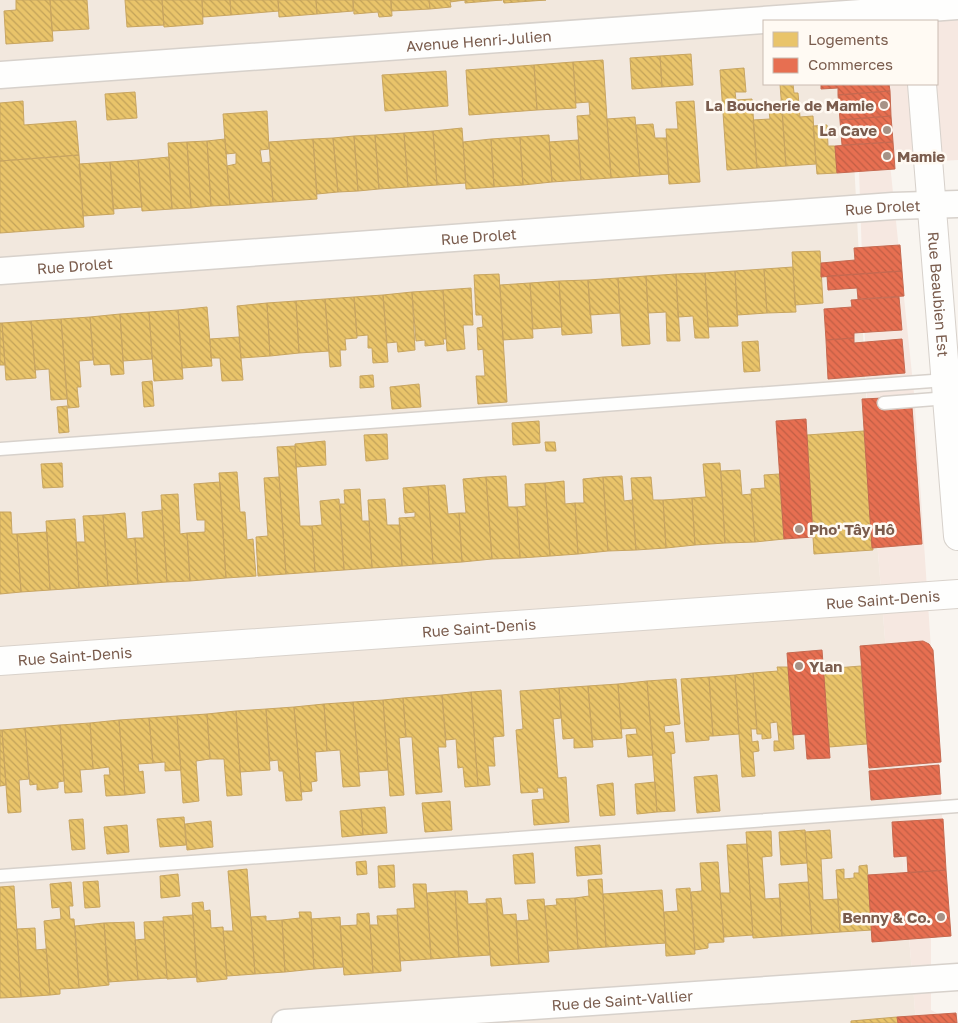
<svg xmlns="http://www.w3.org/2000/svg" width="958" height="1023" font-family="'Golos Text',sans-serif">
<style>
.residential{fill:#f2e8de}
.commercial{fill:#f6e8e1}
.homes{fill:url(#homes-back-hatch);stroke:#c8a561}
.shops{fill:url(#shops-back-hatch);stroke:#c66950}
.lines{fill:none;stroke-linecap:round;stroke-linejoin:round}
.service-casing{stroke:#d7d1cb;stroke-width:15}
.minor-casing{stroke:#d7d1cb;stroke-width:29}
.tertiary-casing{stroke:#d7d1cb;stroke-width:30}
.secondary-casing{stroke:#d9d2cb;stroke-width:30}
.service{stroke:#fefefd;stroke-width:12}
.minor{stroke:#fefefd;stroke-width:26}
.tertiary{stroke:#fefefd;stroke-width:28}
.secondary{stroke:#fefefd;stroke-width:28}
.poi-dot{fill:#a69286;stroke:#fffaf3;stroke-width:2}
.labels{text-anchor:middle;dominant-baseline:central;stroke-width:5;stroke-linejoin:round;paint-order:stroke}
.street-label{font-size:15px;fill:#7a5c4d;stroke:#fffaf3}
.poi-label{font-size:15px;font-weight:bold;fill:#7a5c4d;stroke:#fffaf3;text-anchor:end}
</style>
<defs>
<pattern id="homes-back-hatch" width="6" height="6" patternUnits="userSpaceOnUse" patternTransform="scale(1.25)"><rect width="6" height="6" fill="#e9c46a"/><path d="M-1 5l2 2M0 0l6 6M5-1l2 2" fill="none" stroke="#c2a259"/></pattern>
<pattern id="shops-back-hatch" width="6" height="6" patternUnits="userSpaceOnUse" patternTransform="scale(1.25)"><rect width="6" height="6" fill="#e76f51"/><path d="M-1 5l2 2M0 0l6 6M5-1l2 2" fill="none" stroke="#c05e45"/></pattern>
</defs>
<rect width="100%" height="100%" fill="#f9f5f0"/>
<path class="residential" d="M0,0H846L847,21H764V84H850L868,429L916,1023H0Z"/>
<path class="commercial" d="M853,0H958V160L890,164L914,393L950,935L931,938V1010L950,1020L916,1023L868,429L856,84H937V21H854Z"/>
<path class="homes" d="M16,0H50L53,41L6,44L4,11L16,10Z
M50,0H87L89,29L52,31Z
M125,0H162L164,25L127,27Z
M162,0H202L203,24L164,27Z
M202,0H230L231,15L203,17Z
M230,0H278L279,11L231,15Z
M278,0H316L317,14L279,17Z
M316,0H353V11L317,14Z
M353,0H391L392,16L379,17L378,12L354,14Z
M391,0H429L430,9L391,11Z
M429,0H465L450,2L451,7L430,9Z
M465,0H502L465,3Z
M503,0H546L504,3Z
M691,54L693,85L662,87L660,56Z
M660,56L662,87L632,89L630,58Z
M603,60L611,178L581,180L577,116L590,115L589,102L576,103L573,62Z
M573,62L576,108L537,110L534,65Z
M534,65L537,110L469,115L466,70Z
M744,68L746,92H735L736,100L752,99L757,168L727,170L720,70Z
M446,71L448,106L385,111L382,75Z
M780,84H793L794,93H798L800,117L813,116L816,164L786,166Z
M135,92L137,118L107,120L105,94Z
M23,101L24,125L76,121L79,155L0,161V103Z
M694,101L700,182L669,184L666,129H678L676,102Z
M782,109L786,166L757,168L753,120L770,119L769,111Z
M267,111L269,149L260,150L262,163L270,162L273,202L230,205L227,166L236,164V153L226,154L223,114Z
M635,117L640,176L611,178L607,119Z
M653,124L655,138H666L669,174L640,176L636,125Z
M827,125L828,146H835L837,173L817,174L813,126Z
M462,128L466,183L437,185L433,131Z
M433,131L437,185L408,187L404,133Z
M404,133L408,187L379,189L375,135Z
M375,135L379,189L358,191L354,136Z
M549,135L552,182L523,185L520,137Z
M354,136L358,191L338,192L333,138Z
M520,137L523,185L494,187L491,139Z
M333,138L338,192L317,194L313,139Z
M225,139L230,205L211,206L207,141Z
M313,139L317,199L273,202L269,142Z
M491,139L494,187L466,189L463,142Z
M578,140L581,180L552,182L549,142Z
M207,141L211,206L191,208L187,142Z
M187,142L191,208L172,209L168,143Z
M79,155L84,227L0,233V161Z
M169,157L172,209L142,211L138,160Z
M138,160L142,207L113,209L110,162Z
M110,162L114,214L83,216L79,164Z
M820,251L823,303L795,305L792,252Z
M793,267L796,312L767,313L764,269Z
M764,269L767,313L737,315L735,271Z
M735,271L738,326L708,327L705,273Z
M705,273L709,338H695L693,316L678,317L676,274Z
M499,274L507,402L478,404L476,376H485L483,349L478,350L477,328L483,327L482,315H476L474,275Z
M676,274L680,341H667L666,312L648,313L646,276Z
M646,276L650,344L622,346L618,278Z
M618,278L620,313L590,315L588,280Z
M588,280L592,333L562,335L559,281Z
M559,281L562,327L533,329L530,283Z
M530,283L533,338L503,340L500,285Z
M471,288L473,325H463L465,349L447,351L443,290Z
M443,290L446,339H443L444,344L425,346V340L416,341L412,292Z
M412,292L415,350L398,352L397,342L387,343L383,295Z
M383,295L388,362L373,363L372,348H368V335L357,336L354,297Z
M354,297L357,338L345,339L346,350H340L341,366L330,367L325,299Z
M325,299L329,351L299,353L296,301Z
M296,301L299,353L270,356L267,303Z
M267,303L270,356L241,358L237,306Z
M207,307L212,366L182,368L178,310Z
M178,310L183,379L154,381L149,312Z
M149,312L152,359L123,361L120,314Z
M120,314L124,374L111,375L110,364L94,365L90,317Z
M90,317L93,360L79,361L81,387H77L79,407L68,408L61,319Z
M61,319L67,399L51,400L49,369L35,370L31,321Z
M31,321L36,378L6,380L2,323Z
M0,323H2L5,365H0Z
M239,337L243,380L222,381L220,358H211L210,339Z
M758,341L760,371L744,372L742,342Z
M373,375L374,387L360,388V376Z
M152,381L154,406L144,407L142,382Z
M419,384L421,407L392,409L390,387Z
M67,406L69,432L59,433L57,407Z
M539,421L540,443L513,445L512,423Z
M864,431L873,550L814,554L807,435Z
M387,434L388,459L366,461L364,435Z
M325,441L326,465L296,467L295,444Z
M545,442H555L556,451H546Z
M295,446L300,526H312L315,572L286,574L277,447Z
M62,463L63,487L43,488L41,464Z
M720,463L725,543L695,545L692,498L706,497L703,464Z
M740,470L742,495L751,494L755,542L725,543L721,471Z
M237,472L240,512H245L247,540L253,539L256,576L226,578L219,473Z
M779,474L784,539L755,542L751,489L765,488L764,475Z
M506,476L508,507H517L520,558L492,559L486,477Z
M622,476L624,501L632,500L636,550L608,551L603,477Z
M279,477L286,574L258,576L256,537L268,536L264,478Z
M486,477L492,559L462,562L459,513H466L463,479Z
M603,477L608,551L578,554L575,503H584L583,479Z
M651,477L653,500H663L666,548L636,550L631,478Z
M564,481L565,504L575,503L578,554L550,556L545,483Z
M220,482L226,578L190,581L187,533L205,532V520H197L194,484Z
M545,483L550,556L520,558L517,507L526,506L525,484Z
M445,485L448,514L459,513L462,562L433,564L428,486Z
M428,486L433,564L402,566L399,518L415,517V512L405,513L403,488Z
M360,489L362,521H369L372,568L344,570L340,504H345L344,490Z
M178,494L180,534L187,533L190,581L167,582L161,495Z
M692,498L695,545L666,548L663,500Z
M339,499L344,570L315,572L312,526L322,525L320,501Z
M385,499L387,525H400L402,566L372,568L368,500Z
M162,510L167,582L138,584L135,538H144L142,512Z
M0,512H11L12,534H17L21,592L0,594Z
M125,513L127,539L135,538L138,584L108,586L103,515Z
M103,515L108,586L79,588L76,542H85L83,516Z
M75,519L79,588L50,590L46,521Z
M47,532L50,590L21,592L17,534Z
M861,666L867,744L829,747L823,669Z
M777,667H788L794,749L774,751V741H779L777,722L770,723L771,738L762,739V734H757L753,673L778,671Z
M753,673L757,729H751L752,742L758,741L759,751L753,752L755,776L742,777L735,675Z
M735,675L739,734L713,736L709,677Z
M709,677L713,736H709V740L686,742L681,679Z
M676,679L680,724L664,726L665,733L673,732L675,753L671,754L675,811L657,812L647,681Z
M647,681L653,755L628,757L626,735L637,734L636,728L621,729L618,684Z
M618,684L622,738L592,740L588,686Z
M588,686L593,747L574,748V738L563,739L559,688Z
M559,688L561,718L553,719L558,778L566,777L569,822L534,825L532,800L544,799L543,788H537L538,792L521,793L516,730L523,729L520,691Z
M501,690L504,736L493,737L495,766H488L490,785L478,786L471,692Z
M471,692L478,786L465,787L463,767L458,768L456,739L446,740L442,695Z
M442,695L446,747H438L442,792L416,794L412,737H406L403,698Z
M403,698L406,737L399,738L404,795L390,796L383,700Z
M383,700L388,770L359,772L353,702Z
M353,702L360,786L343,787L340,750L327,751L324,704Z
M324,704L327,751L315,752L317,781L311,782L312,791L301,792L294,707Z
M294,707L302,800L286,801L283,771H279L278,760L270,761L266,709Z
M266,709L270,770L240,772L236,711Z
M236,711L242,795L227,796L224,759H210L207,714Z
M207,714L210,759L196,761L199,801L183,803L177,716Z
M177,716L181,770L165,771V762L153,763L149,718Z
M149,718L153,763L138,764L139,772L143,771L145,793L125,795L119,720Z
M119,720L125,795L106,796L104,775H110L109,767L93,769L90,723Z
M90,723L93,769L80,770L82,792L65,793L60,725Z
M60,725L64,781L58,782V788L37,790V784L30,785L25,728Z
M25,728L29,779L19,780L21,812L8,813L2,730Z
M0,730H2L6,785L0,786Z
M717,775L720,811L697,813L694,777Z
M655,782L657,812L637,814L635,784Z
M613,783L615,815L600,816L597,785Z
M450,801L452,830L425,832L422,803Z
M385,807L387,833L363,835L361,809Z
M361,809L363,835L342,837L340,811Z
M184,817L186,845L160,847L157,819Z
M83,819L85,849L72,850L69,820Z
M211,821L213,847L187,850L185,824Z
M127,825L129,852L107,854L104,827Z
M805,830L807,863L781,865L779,832Z
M830,830L832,858L821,859L823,900L838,899L840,932L812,934L805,832Z
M771,831L772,856L762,857L765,899L780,898L782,936L753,938L746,832Z
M747,844L753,935L724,937L720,893H730L727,845Z
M600,845L602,874L577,876L575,847Z
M533,853L535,883L515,884L513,855Z
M366,861L367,874L357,875L356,862Z
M718,862L724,942L708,943V948L695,950L691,892L702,891L700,863Z
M394,865L395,887L379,888L378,866Z
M867,865L872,930L840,932L836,870L844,869V879L854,878V873H859V866Z
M247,869L255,974L227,976L223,931H233L228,871Z
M178,874L180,896L161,898L160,876Z
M602,879L606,947L578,949L575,898L589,896L588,880Z
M98,881L100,907L85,908L83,882Z
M71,882L73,906H69L70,919H74L79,988L60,989V994L50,995L44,921L61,919L60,907L52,908L50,884Z
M808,882L812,934L782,936L779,884Z
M413,884H426L431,959L400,961L397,909L415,908Z
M14,886L21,997L0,998V887Z
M690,888L695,954L666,956L664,912L678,911L676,889Z
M662,890L666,943L606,947L603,894Z
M455,891L459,957L431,959L427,893Z
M455,891H467L468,904L487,903L490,955L459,957Z
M501,898L503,915L516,914L519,964L491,966L486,899Z
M575,898L578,949L548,951L545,906L557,905L556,899Z
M544,899L549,962L519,964L516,921L529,920L527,900Z
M203,902L204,911L210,910L211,928L223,927L227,979L197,982L192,903Z
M299,912H311L314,969L285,972L282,920L300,918Z
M369,913L373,973L344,975L340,926L357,925V914Z
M193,915L197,977L167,979L163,917Z
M397,915L401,971L373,973L370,925H378L377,916Z
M266,916V921L282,920L285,972L255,974L251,917Z
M340,917L343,967L314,969L311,919Z
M163,921L167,978L138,980L135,940L145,939L144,922Z
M134,922L138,980L108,982L104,923Z
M104,923L109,985L79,988L75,926Z
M35,928L36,950L46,949L50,995L21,997L17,929Z
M897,1017L898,1023H851V1021Z"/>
<path class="shops" d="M821,84H889L890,91L838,95V88L821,89Z
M890,91L891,116L840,120L838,95Z
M891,116L893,142L842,145L840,120Z
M893,142L895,169L837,173L835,146Z
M900,245L902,271L821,277V263L855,260L854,248Z
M902,271L904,296L858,299L857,288L828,290L827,276Z
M899,297L902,330L854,333V338L826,340L824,309L852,307L851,300Z
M854,338V343L902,339L905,373L828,379L826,340Z
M884,398L912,407L922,544L872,548L862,399Z
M806,419L813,537L784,539L776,421Z
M923,641L929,644L933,650L941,762L869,768L860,646Z
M822,650L830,758L807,759L805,734L793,735L787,653Z
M939,765L941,794L871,800L869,771Z
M943,819L946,870L908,873L907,856L894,857L892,822Z
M946,870L951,936L872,942L868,875Z
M956,1013L957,1023H898L897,1017Z"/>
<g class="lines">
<g class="service-casing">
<path id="service" d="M884,403L948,398
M0,449L946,380
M0,876L958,806"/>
</g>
<g class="minor-casing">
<g id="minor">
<path id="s1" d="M0,75L958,6"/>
<path id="s2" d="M0,271L893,206L958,204"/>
<path id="s3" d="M285,1023L958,977"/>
</g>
</g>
<g class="tertiary-casing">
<g id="tertiary">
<path d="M915,0L917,21"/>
<path id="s4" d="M922,84L958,536"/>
</g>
</g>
<g class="secondary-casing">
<g id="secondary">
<path id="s5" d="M0,661L958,594"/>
</g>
</g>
<use href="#service" class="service"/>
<use href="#minor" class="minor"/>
<use href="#tertiary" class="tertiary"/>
<use href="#secondary" class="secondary"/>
</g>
<g class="poi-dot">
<circle cx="884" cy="105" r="5"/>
<circle cx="887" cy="130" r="5"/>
<circle cx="887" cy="156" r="5"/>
<circle cx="799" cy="529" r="5"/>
<circle cx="799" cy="666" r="5"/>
<circle cx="941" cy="917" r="5"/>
</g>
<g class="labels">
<g class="street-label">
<text stroke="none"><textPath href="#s1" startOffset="480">Avenue Henri-Julien</textPath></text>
<text stroke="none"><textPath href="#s2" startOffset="885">Rue Drolet</textPath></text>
<text stroke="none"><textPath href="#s2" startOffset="480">Rue Drolet</textPath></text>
<text stroke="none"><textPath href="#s2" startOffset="75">Rue Drolet</textPath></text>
<text stroke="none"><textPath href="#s4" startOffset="211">Rue Beaubien Est</textPath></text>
<text stroke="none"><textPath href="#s5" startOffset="885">Rue Saint-Denis</textPath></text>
<text stroke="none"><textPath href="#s5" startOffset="480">Rue Saint-Denis</textPath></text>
<text stroke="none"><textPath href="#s5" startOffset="75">Rue Saint-Denis</textPath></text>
<text stroke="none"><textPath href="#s3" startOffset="338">Rue de Saint-Vallier</textPath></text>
</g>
<g class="poi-label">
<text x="874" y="105">La Boucherie de Mamie</text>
<text x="877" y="130">La Cave</text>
<text x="897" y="156" text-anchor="start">Mamie</text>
<text x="809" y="529" text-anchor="start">Pho' Tây Hô</text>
<text x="809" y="666" text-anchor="start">Ylan</text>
<text x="931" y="917">Benny &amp; Co.</text>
</g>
</g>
<rect x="763" y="20" width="175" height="65" fill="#fffaf3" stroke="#cabbb1"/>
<rect x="773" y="32" width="25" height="15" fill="#e9c46a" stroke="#cabbb1"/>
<text x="808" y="45" font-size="15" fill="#7a5c4d">Logements</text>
<rect x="773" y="58" width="25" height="15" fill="#e76f51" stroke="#cabbb1"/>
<text x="808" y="70" font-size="15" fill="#7a5c4d">Commerces</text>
</svg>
